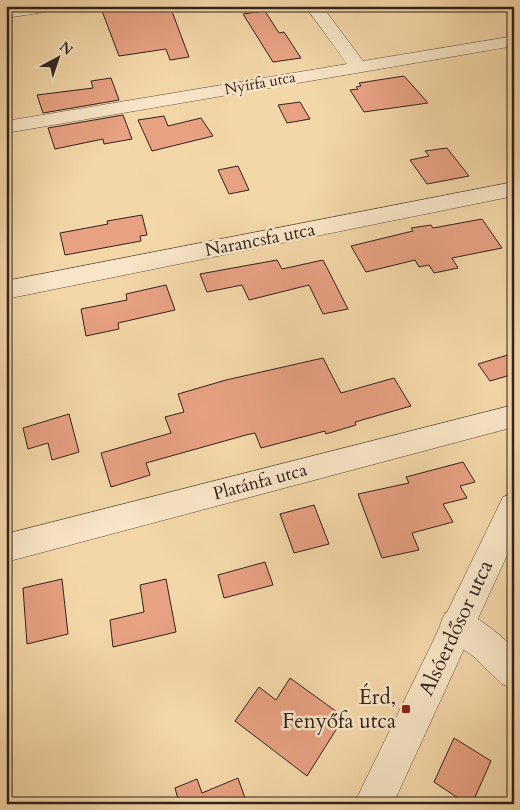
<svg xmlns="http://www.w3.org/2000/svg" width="520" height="810" font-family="Cardo,serif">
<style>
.building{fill:#e8a183;stroke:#31231d}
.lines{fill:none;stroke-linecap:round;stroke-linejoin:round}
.minor-casing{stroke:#625040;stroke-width:1}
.tertiary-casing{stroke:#625040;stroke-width:1}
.minor{fill:#f8e5c7;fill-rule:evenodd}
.tertiary{fill:#f8e5c7;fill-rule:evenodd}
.poi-dot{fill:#8f2418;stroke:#f8e5c7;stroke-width:2}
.labels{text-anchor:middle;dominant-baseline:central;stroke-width:5;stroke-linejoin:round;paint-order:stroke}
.far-street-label{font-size:15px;fill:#31231d;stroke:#f8e5c7}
.street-label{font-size:18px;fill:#31231d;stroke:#f8e5c7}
.near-street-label{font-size:21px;fill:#31231d;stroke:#f8e5c7}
.near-poi-label{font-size:21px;fill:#31231d;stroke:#f8e5c7;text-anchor:end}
</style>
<rect width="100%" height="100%" fill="#f4d7a9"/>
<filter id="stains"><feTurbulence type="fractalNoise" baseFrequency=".004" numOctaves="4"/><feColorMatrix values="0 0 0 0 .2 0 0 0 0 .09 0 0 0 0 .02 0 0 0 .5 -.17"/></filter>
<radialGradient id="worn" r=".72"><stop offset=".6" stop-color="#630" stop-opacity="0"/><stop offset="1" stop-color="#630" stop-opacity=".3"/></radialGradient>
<path class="building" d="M152,6H170L189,57L170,60L166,49L119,56L102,11L127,7L128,9Z
M265,11L279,33L284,32L301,58L273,62L243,14Z
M404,76L428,103L364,112L350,90L358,89L356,87L361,86L359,83Z
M111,78L119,100L43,113L37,95L93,88L91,81Z
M300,102L310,119L287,123L278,105Z
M123,115L132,139L104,144L103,139L55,149L48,128Z
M164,116L168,126L201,118L213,136L152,151L138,120Z
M447,148L469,176L427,184L410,160L429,156L425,151Z
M238,166L249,190L229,194L218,170Z
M142,215L147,235L140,236L141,241L65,255L60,233L108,224L107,221Z
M482,219L502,248L452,258L458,268L434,273L429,265L419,267L415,260L366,272L351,246L413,231L411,228L431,225L433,228Z
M277,260L282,269L323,260L348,309L323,314L309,285L249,300L242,285L207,292L200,274Z
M166,285L175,310L118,323L119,329L86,336L81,309L127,300L126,294Z
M514,353V374L490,381L478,364Z
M323,358L341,393L394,378L411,406L355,422L356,425L326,434L325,431L261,448L255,433L246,435L146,463L150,475L111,487L101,453L171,433L165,417L184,412L178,394L226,380Z
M69,414L79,452L52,460L48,443L28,449L23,428Z
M463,462L475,482L460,486L467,498L443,504L453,522L412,533L419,550L382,558L358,494L409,483L406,477Z
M314,505L329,544L294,553L280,514Z
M265,562L273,585L224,598L218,575Z
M62,579L68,634L27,644L23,588Z
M166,579L176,632L113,647L110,620L144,612L140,585Z
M290,678L344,717L307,776L235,721L259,687L276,700Z
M454,738L491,761L472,804H467L434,782Z
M238,778L247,804H177L179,803L175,788L197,779L202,793Z"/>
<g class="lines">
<g class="minor-casing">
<path id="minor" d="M17,6H59L57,9L51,11L6,18V8Z
M305,6H322L363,61L514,36V46L6,133V121L347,64Z
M514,182V196L6,299V281Z
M514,405V427L6,562V534Z
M457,609C479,617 497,632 514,648V689L502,684L473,656L445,637L440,625L445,613Z"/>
</g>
<g class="tertiary-casing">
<path id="tertiary" d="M514,493V540L393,804H354L503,497Z"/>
</g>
<use href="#minor" class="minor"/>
<use href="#tertiary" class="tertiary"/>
</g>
<rect class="poi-dot" x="401" y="704" width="10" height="10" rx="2.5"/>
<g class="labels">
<g class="far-street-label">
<text transform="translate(260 83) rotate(-10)">Nyírfa utca</text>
</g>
<g class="street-label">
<text transform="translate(260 240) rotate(-11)">Narancsfa utca</text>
<text transform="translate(260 482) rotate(-15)">Platánfa utca</text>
</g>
<g class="near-street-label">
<text transform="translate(456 628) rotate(-65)">Alsóerdősor utca</text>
</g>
<g class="near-poi-label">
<text x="396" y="697">Érd,<tspan x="396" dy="24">Fenyőfa utca</tspan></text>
</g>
</g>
<rect width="520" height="810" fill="none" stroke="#f4d7a9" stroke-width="25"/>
<rect x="8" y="8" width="505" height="795" fill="none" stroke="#31231d" stroke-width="2.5"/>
<rect x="12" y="12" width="495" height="785" fill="none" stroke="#31231d"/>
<g transform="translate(58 58) rotate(40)" stroke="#f8e5c7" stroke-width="4" paint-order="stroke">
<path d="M0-4L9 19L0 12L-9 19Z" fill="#31231d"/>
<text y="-8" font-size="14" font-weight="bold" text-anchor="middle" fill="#31231d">N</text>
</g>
<rect width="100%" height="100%" filter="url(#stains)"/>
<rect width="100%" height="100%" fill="url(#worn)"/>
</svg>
